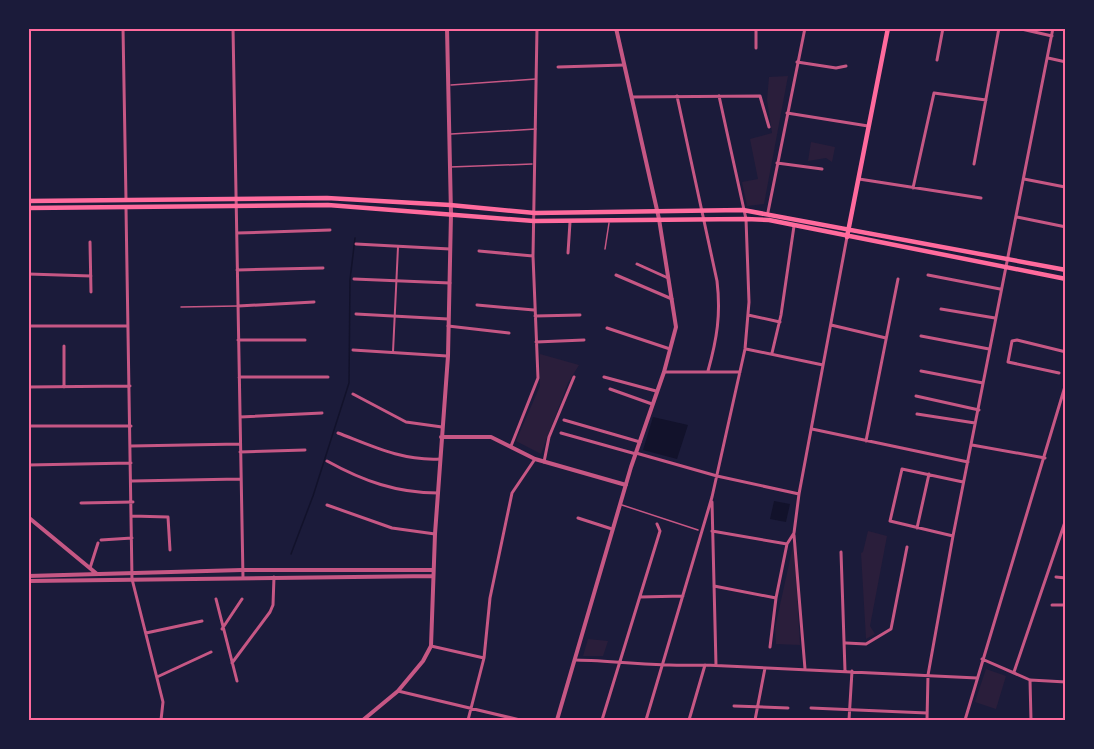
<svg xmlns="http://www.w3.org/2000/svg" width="1094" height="749" font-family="'Noto Serif',serif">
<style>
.green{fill:#2a1e3b}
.water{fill:#12122b}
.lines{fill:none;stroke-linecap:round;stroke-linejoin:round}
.stream{stroke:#12122b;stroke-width:1.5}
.service{stroke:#c65784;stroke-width:1.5}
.pedestrian{stroke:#c65784;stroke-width:2}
.minor{stroke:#c65784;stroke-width:3}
.tertiary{stroke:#c65784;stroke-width:4}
.secondary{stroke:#ff6b9d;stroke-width:4.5}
.neatline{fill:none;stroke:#ff6b9d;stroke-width:2}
</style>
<rect width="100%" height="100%" fill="#1b1b3a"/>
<path class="green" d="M788,76L764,204L747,206L742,182L758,179L750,139L772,133L767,100L769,77Z
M811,142L835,147L832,162L826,158L808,161Z
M540,354L579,365L568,383L541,454L516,441L540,386Z
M868,531L887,536L870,626L875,634L866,639L861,553L863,552Z
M794,541L800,645L776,644L775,628Z
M588,639L608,641L603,656H583Z
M986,669L1006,676L996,709L975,702Z"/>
<path class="water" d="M653,417L688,425L677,459L643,450Z
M774,501L790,504L786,522L770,519Z"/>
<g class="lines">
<path class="stream" d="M291,554L313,496L349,383L350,280L355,238"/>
<path class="service" d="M451,85L536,79
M451,134L536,129
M450,167L532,164
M605,249L609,223
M181,307L237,306
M622,505L698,530"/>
<path class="pedestrian" d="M393,352L398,247"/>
<path class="minor" d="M123,28L126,200
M233,28L243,578
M1017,28L1052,36
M756,48V28
M1048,58L1066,62
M937,60L943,28
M797,62L836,68L846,66
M558,67L624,65
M677,96L717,281C721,314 717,339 708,371
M632,97L760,96L769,127
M787,113L868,126
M777,163L822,169
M974,164L999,28
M859,179L981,198
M1024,179L1065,187
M913,188L934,93L986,100
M126,208L132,579L163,702L161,720
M768,212L805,28
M1017,217L1066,227
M237,233L330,230
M90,242L91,292
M356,244L450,249
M479,251L533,256
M568,253L570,222
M637,264L668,278
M237,270L323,268
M28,274L91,276
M616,275L672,299
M928,275L1000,289
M354,279L450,283
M477,305L534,310
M238,306L314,302
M941,309L995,318
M356,314L448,319
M748,315L780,322
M535,316L580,315
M831,325L886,338
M28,326H128
M448,326L509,333
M607,328L670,349
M921,336L989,349
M238,340H305
M536,342L584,340
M746,349L823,365
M353,350L447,356
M772,353L781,315L794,226
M921,371L983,383
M664,372H740
M1059,373L1008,362L1012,341L1017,340L1066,352
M239,377H328
M604,377L656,391
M28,387L130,386
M64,387V346
M610,389L652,404
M353,394L406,422L442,427
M916,396L979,410
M917,414L975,423
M240,417L322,413
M564,420L640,442
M28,426H131
M812,429L968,462
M338,433C372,446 402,461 440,459
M561,433L636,454
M866,441L898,279
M972,445L1045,458
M131,446L240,444
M511,446L538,378L533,256L537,28
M240,452L305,450
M636,453L717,476L799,494
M327,461C363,481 397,493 438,493
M544,462L549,437L574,377
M28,465L131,463
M132,481L240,479
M712,502L716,665
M81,503L133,502
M327,505L392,528L435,534
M132,516L168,517L170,550
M578,518L612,529
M917,528L929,474
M712,531L787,544
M794,535L805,669
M953,536L890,521L902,469L963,482
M101,540L132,538
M841,552L845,671
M90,568L98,543
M1056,577L1066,578
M714,586L776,598
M640,597L683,596
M216,599L237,681
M1052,605H1066
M222,629L242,599
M146,633L202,621
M846,643L866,644L891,629L907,547
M431,646L484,658
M770,647L776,598L787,544L794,533L799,494L847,237
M982,659L1030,680L1066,682
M576,660C620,661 662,667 705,665L977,678
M232,663L270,612L273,605L274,577
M1014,672L1066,519
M157,677L211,652
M1030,680L1031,720
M398,691L520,720
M734,706L788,708
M811,708L927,713
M468,720L484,658L490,598L512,493L535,459
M602,720L660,531L657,524
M646,720L712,497L745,349L749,302L746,219L719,96
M689,720L705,665
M755,720L765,668
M849,720L852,671
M927,720L928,675L953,536L1053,28
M965,720L1066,383"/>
<path class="tertiary" d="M441,437H491L535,459L626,485
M28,517L97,574
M28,576L242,570H433
M28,581L433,576
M363,720L398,691L423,661L431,646L435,534L448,356L451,214L447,28
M557,720L631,467L664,372L676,327L659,219L616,28"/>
<path class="secondary" d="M28,201L327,198L450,205L535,213L743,210L1066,270
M28,208L328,205L534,221L746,219L769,220L1066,279
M847,237L888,28"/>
</g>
<rect width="1094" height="749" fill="none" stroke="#1b1b3a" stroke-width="60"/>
<rect x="30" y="30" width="1034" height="689" class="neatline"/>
</svg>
